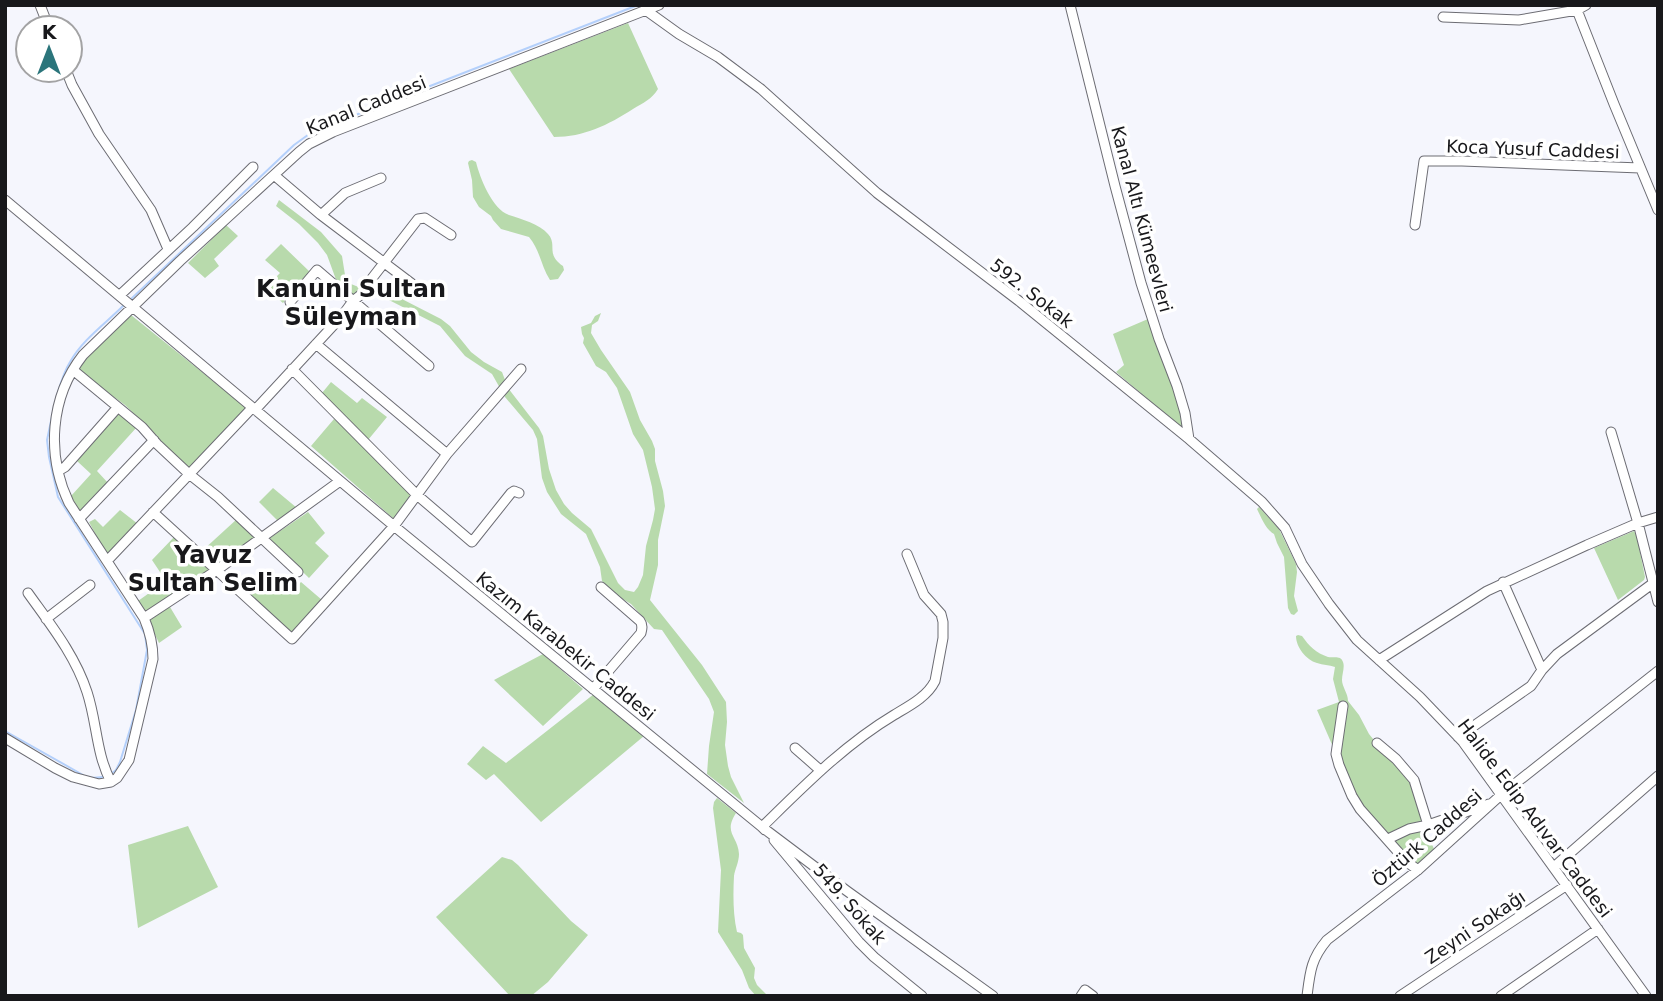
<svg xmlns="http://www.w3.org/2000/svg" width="1663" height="1001" font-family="'DejaVu Sans',sans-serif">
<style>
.green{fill:#b8daac}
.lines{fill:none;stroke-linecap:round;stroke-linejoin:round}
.stream{stroke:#b4d0fb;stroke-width:2}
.minor-casing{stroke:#6c6c73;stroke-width:11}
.minor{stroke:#fff;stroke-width:9}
.labels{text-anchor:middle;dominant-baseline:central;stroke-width:7;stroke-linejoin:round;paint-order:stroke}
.street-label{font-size:18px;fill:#18181b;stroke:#fff}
.district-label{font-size:24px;font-weight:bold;fill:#18181b;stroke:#fff}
</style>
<rect width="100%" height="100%" fill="#f5f6fd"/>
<path class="green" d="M628,23L658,89C652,99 643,103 633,109C608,125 584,137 554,137L509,69Z
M472,160L476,162C480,178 492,209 509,215C521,219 540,224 548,234C558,245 545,254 563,266L564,270L558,279L550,280C541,266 540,250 529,237L501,229L493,220L491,216L479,207L473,197L472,180L468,163L469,161Z
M279,200L321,232L342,256L345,275L351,284L361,288L355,297L338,285L327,255L318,243L299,224L276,206Z
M226,225L238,236L214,259L219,266L205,278L188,263Z
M281,244L310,272L283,303L265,288L280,273L265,260Z
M367,289L381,290L398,297L441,319L450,326L471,352L484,362L502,372L508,388L539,428L543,436L549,469L556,490L564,504L572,513L591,529L618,583L625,590L634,592L638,587L643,575L646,546L653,520L655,509L652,487L643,450L633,434L617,388L606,372L596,366L583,343L584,338L582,334L581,327L591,323L595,316L601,313L598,321L592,325L591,333L601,350L630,392L640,420L652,441L655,449V461L663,491L665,506L658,540V565L650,600L702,665L726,702L727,722L725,745L728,766L731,777L744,803L707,774L709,746L714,712L709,699L662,630L654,629L631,604L616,595L602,581L600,567L586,534L561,514L547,492L542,478L537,439L533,430L505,397L492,374L465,356L440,326L385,298L365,294Z
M131,315L248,409L190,470L158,439V437L125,405L78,371L85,356Z
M1148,319L1179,397L1184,430L1116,372L1124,365L1113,334Z
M331,382L357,403L362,398L387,417L368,440L322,393Z
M118,413L137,427L97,471L109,484L81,514L71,496L91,474L77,461Z
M334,419L352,434L414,496L394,519L311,446Z
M273,488L297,508L279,522L259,502Z
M1259,507L1279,529L1296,564L1297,572L1294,596L1298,611L1294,615L1291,614L1288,608L1284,557L1277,543L1274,534C1266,530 1261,517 1257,509Z
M120,510L138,524L107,556L89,522L95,519L103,527Z
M308,512L325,533L315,543L329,556L309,578L272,542L270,538Z
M237,519L256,537L216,566L202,551Z
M1634,531L1637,537L1645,577L1644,580L1618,600L1594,548Z
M175,536L209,570L146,613L138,601L166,581L152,560Z
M260,572L278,591L287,584L294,589L301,582L322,600L292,634L243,590Z
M170,607L182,627L159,643L148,620Z
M1298,635L1302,636C1309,646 1316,653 1328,657C1334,658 1341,655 1343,662C1345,667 1342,674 1342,680C1342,687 1348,693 1348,701L1359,715L1369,734L1390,760C1412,771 1416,798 1424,819L1422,823L1435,851L1417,864L1412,863L1362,805L1350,786L1317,710L1339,702L1333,679L1335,667C1329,665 1323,665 1317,663C1306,660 1296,647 1296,636Z
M543,654L583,689L543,726L494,680Z
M594,694L644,736L541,822L494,774L486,780L467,764L483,746L506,763Z
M717,798L736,813C723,833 738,836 739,854C739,862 735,869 734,876C733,894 733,915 737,932L741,933L743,935L744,948L755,968L754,978L757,985L768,996H756L749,988L742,970L718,932L721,870L713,808L714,802Z
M188,826L218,887L138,928L128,845Z
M502,857L512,860L518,865L571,921L588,935L548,982L531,996H510L436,917Z"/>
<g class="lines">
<path class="stream" d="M130,300L294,145L312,132L638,5
M56,399C60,386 63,373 70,362C82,340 106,323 123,306
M54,407L47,440L49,457L58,497L145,634L147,650L136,710L120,762L116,770L111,774
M5,731L83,775
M91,778L103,777"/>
<g class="minor-casing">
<path id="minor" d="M40,5L49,28
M1070,5L1115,186L1141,283L1159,339L1177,386L1185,413L1189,439
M1575,5L1614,104L1658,210
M647,11L679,34L718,57L761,89L877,193L1019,301L1189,439L1262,502L1285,528L1302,564L1329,604L1357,640L1420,697L1463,742L1646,996
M1443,17L1519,20L1577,10L1586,5
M66,70L72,85L99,134L151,210L168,249
M274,175L321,215L411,283
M5,200L394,526L762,827L847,891L993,996
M321,215L345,193L381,178
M1415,225L1424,161H1462L1640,168
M120,295L193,227L253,167
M290,302L317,270L429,366
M316,344L447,454
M292,369L417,495L472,542L511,493L514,491L519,493
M73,370L142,427L157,444L189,474L218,497L298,572
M255,410L342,316L353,301L363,293L373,277L418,219L425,218L451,235
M1611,432L1638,523L1658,602
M58,471L65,467L118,407
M153,512L292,639L394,526L447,454L521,369
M79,519L154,440
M107,561L252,408
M1503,582L1542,670
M28,593C50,624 75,655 87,692C97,722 96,754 111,782
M144,618L217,570L340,481
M46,619L90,585
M1379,660L1487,591L1587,545L1638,523L1658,517
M593,689L641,633C642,629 643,625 640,621L601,587
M1343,706L1336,754L1339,765L1352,796L1360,809L1407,862L1418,870
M1458,737L1531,686L1542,670L1557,654L1652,584L1658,582
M5,738L55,768L73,777L99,784L111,782L117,778L129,760L153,659C153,643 150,632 144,618L69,503C46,455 50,397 83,355L180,261L299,152L309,144L333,132L659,5
M1377,743L1396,759L1414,780L1428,825L1489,804
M795,748L820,770
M765,830L762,827C804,786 844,745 894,715C909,706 927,697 935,681L943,638V622L941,614L924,595L907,554
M1388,839L1409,829L1428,825
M774,840L859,942L874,957L922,996
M1554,867L1658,776
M1081,996L1085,990L1093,996
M1307,996C1310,972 1311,959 1327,940L1418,870L1502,794L1658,671
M1400,996L1567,885
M1501,996L1598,929"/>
</g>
<use href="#minor" class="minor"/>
</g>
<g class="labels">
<g class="street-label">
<text transform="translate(366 105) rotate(-22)">Kanal Caddesi</text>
<text transform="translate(1533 149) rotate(2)">Koca Yusuf Caddesi</text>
<text transform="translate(1142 219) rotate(75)">Kanal Altı Kümeevleri</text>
<text transform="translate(1032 293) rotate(38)">592. Sokak</text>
<text transform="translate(566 646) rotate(39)">Kazım Karabekir Caddesi</text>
<text transform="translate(1535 818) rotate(53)">Halide Edip Adıvar Caddesi</text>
<text transform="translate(1427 838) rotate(-41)">Öztürk Caddesi</text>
<text transform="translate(850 904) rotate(49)">549. Sokak</text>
<text transform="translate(1475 927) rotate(-34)">Zeyni Sokağı</text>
</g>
<g class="district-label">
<text x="351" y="289">Kanuni Sultan<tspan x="351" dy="28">Süleyman</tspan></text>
<text x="213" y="555">Yavuz<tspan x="213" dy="28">Sultan Selim</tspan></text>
</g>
</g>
<rect width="1663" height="1001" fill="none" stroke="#18181b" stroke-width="14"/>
<g transform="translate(49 49)"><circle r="33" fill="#ffffff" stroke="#a3a3a4" stroke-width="2"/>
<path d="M0-5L12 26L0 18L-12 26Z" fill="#2b757b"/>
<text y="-10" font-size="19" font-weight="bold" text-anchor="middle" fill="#18181b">K</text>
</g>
</svg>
